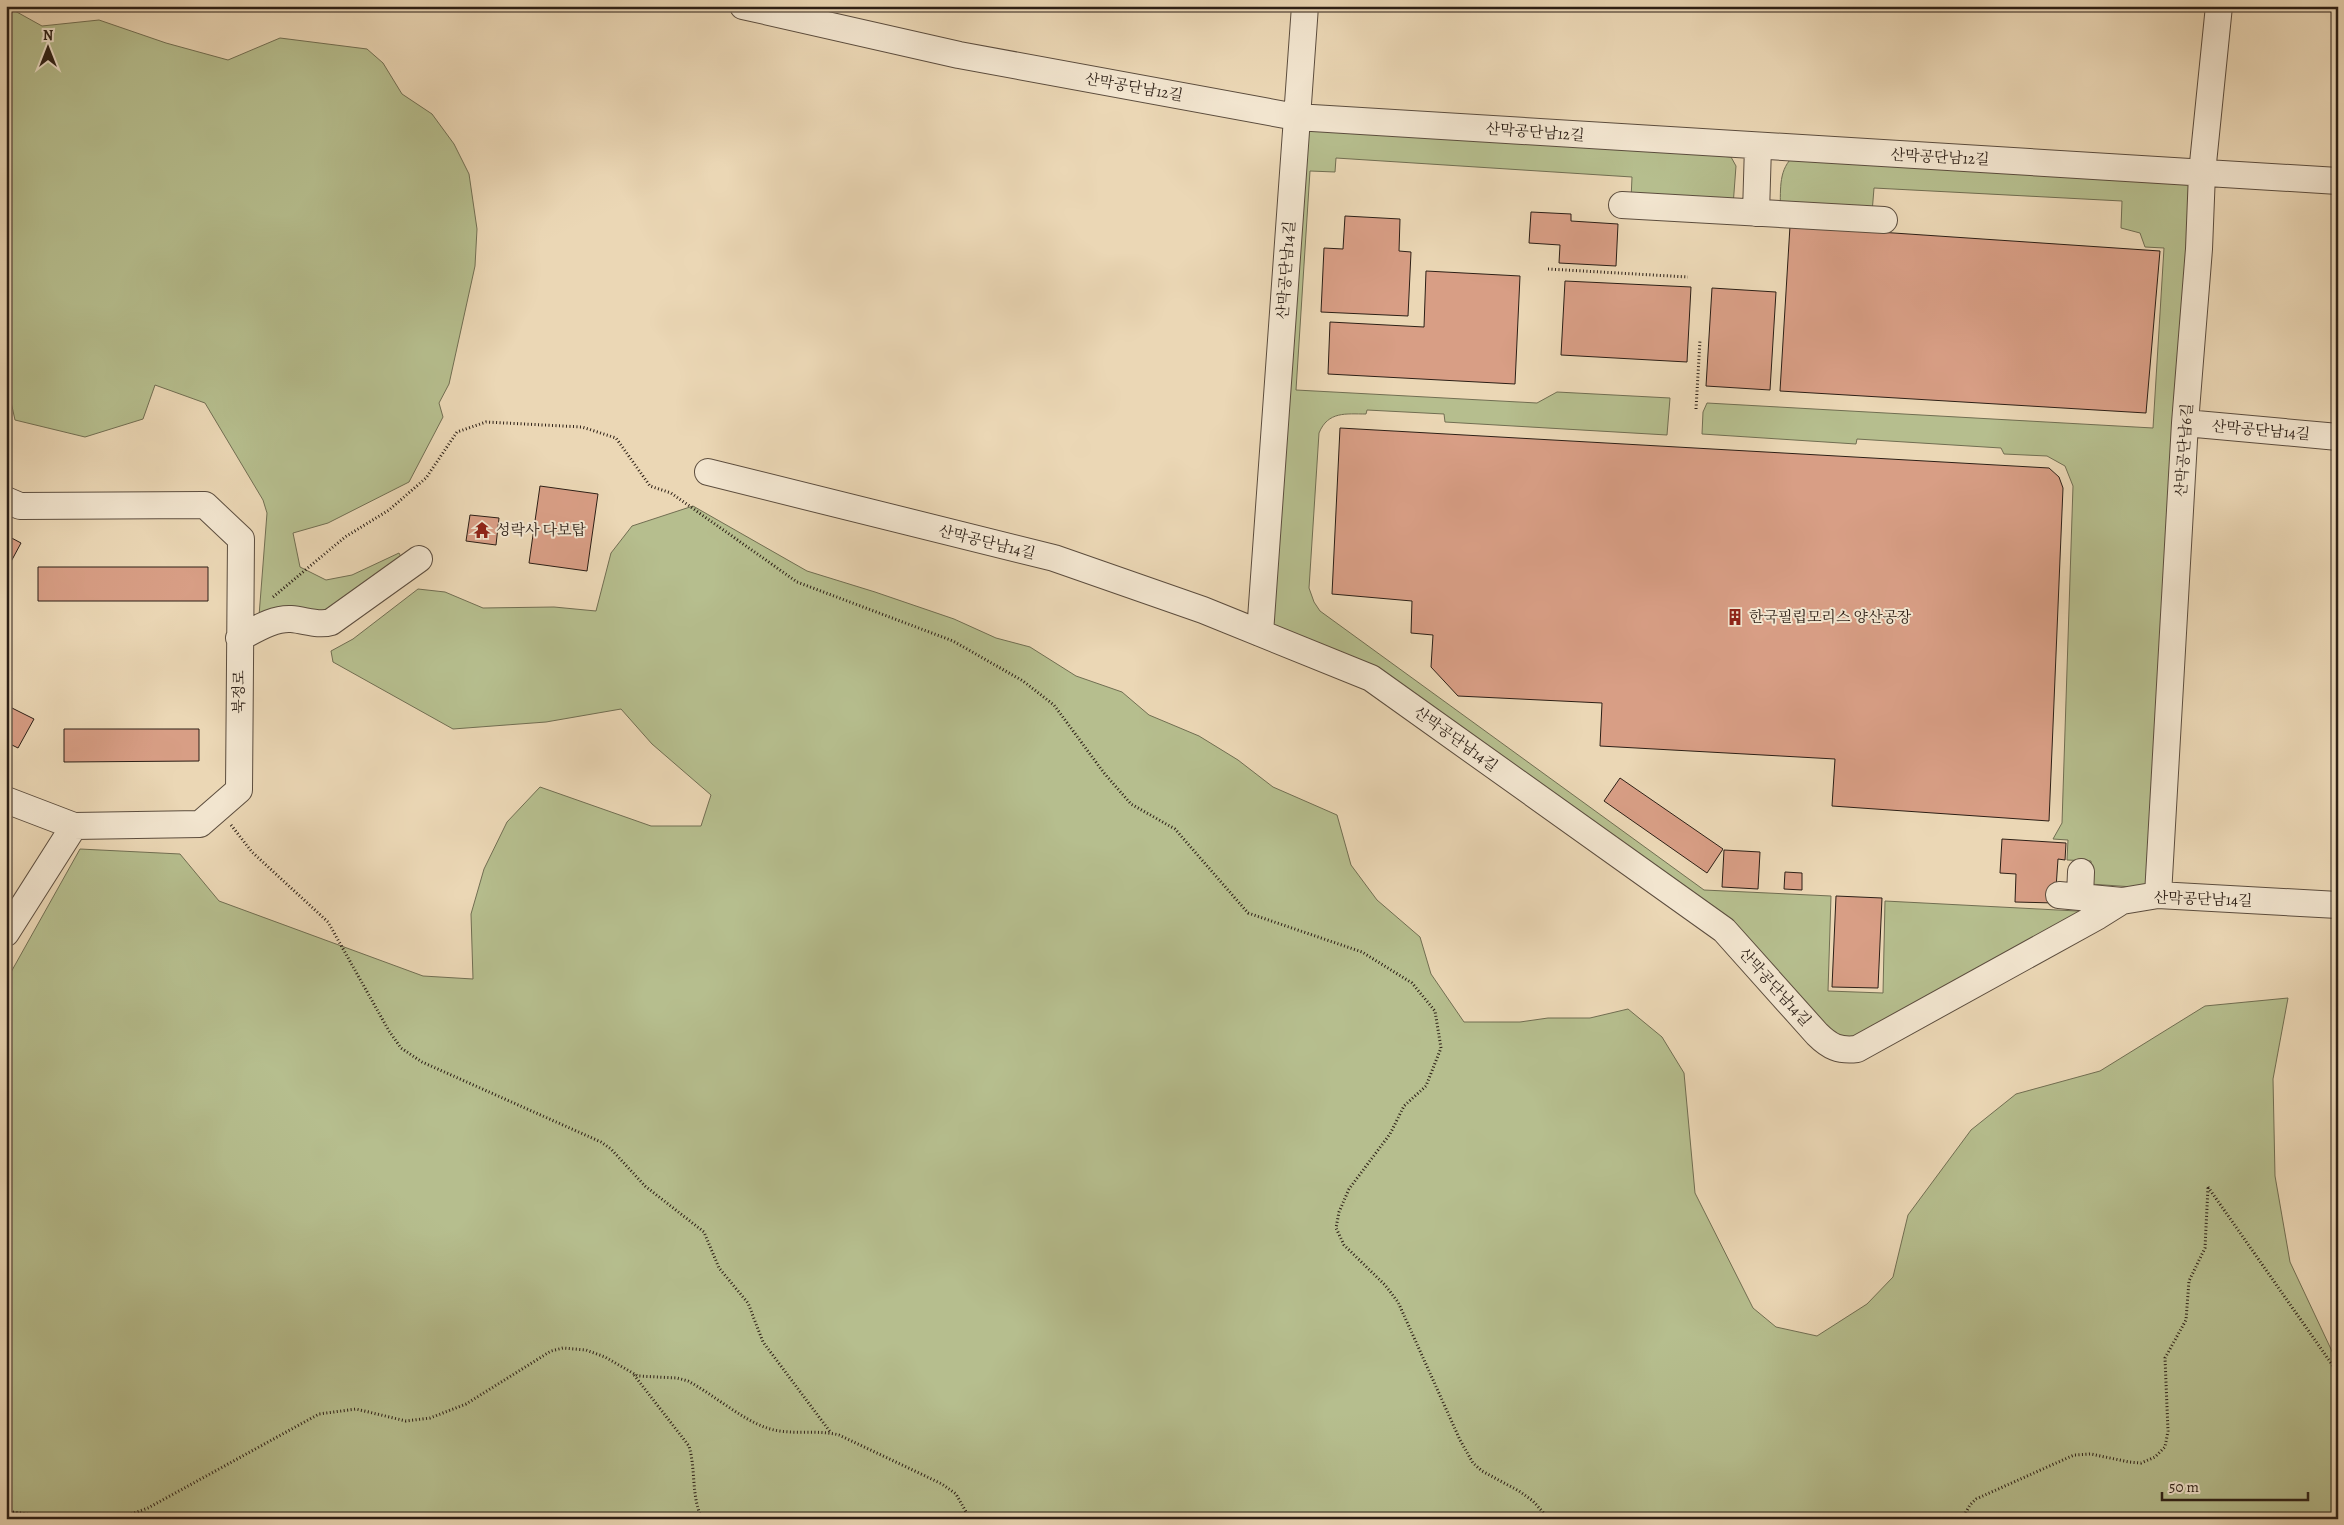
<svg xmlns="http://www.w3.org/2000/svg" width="2344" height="1525" font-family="Alegreya,'Noto Serif KR',serif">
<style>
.green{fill:#b6be8e;stroke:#716e52}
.building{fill:#d89e85;stroke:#2c1f16}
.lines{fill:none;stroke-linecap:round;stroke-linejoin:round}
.minor-casing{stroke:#5c4d3e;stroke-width:28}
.path{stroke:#2c1f16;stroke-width:3;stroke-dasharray:1 2.5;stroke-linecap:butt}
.minor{stroke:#f2e5cf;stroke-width:26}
.labels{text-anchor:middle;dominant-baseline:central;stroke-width:4;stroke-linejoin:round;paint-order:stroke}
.street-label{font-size:15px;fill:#2c1f16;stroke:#f2e5cf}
.poi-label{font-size:15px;fill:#2c1f16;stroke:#f2e5cf;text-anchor:start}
</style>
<rect width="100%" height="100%" fill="#ebd7b5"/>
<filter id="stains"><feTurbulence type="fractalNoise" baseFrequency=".004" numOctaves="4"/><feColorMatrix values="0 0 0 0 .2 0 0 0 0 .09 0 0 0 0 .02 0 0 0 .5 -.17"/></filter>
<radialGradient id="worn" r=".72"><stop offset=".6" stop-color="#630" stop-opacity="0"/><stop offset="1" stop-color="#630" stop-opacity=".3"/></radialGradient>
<path class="green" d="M6,6L42,26L99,20L166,43L228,60L280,38L367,49L383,63L402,94L432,114L454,144L469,174L477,229L475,266L449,384L439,403L443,417L409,482L328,523L293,533L300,567L326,580L352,575L399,553L402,559L334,614L259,616L267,513L263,500L205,403L155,385L143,419L85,437L15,420L6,379Z
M1296,117L1731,157L1736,166L1733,206L1631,200L1632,177L1336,158L1335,172L1310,171L1296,390L1537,403L1557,392L1670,398L1667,435L1445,422L1444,414L1367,410L1366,414C1346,414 1328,411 1319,433L1309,588L1314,602L1320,611L1704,890L1831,896L1828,991L1883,993L1885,901L2096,912L1845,1051L1724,930L1371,678L1260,633Z
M1795,155L2202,173L2148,888L2090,884L2091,861L2067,860L2068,840L2053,839L2062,823L2073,486L2065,466L2047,456L2004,454L2001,448L1857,439L1856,444L1702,434L1703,412L1707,403L2153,428L2164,248L2145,247L2140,233L2121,228L2122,201L1874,188L1872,213L1780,209C1781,188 1778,169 1795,155Z
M693,506L807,571L875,592L954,619L996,638L1030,647L1076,676L1122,692L1149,715L1199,736L1238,760L1273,787L1337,815L1351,865L1377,900L1420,937L1431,974L1464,1022H1520L1548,1018H1590L1628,1009L1662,1037L1684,1073L1695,1193L1753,1308L1776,1327L1817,1336L1867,1304L1893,1277L1908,1215L1971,1130L2016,1094L2100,1071L2205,1006L2288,998L2273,1079L2275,1176L2290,1262L2338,1364V1519H6V981L80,849L180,854L219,901L423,976L473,979L471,914L484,869L507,822L540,787L651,826H701L711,795L652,744L621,709L546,722L453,729L333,662L331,651L353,639L418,589L445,592L483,608L554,607L596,611L611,553L632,526Z"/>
<path class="building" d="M1531,212L1571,214V221L1618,224L1616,266L1559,263L1560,245L1529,243Z
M1345,216L1400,219L1399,251L1411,252L1408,316L1321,312L1324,248L1343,249Z
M1790,226L2160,251L2146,413L1780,391Z
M1426,271L1520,276L1515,384L1328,374L1330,322L1424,327Z
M1565,281L1691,287L1687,362L1561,355Z
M1712,288L1776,292L1770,390L1706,386Z
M1340,428L2049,468L2059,477L2063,488L2049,821L1832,806L1835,759L1600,746L1602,703L1458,696L1431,667L1433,635L1411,633L1412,601L1332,594Z
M540,486L598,494L587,571L529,563Z
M470,515L499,518L496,545L466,541Z
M6,535L21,543L6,571Z
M38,567H208V601H38Z
M6,705L34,719L18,748L6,742Z
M64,729H199V761L64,762Z
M1620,778L1723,849L1707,873L1604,801Z
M2002,839L2066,843L2065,860L2058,859L2055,903L2015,902L2016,874L2000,873Z
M1724,850L1760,852L1758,889L1722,887Z
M1785,872L1802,873V890L1784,889Z
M1836,896L1882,898L1878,988L1832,987Z"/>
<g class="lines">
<g class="minor-casing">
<path id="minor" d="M743,6L959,55L1296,117L2338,181
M1622,205L1884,220
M1756,213L1758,146
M2185,423L2338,437
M708,472L1054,558L1203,610L1371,678L1724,930L1817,1034C1830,1047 1839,1051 1857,1049L2098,916L2122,901L2158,895L2338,905
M6,500L20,506L205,505L241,539L239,790L200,824L74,826L6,800
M1260,633L1305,6
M239,638C255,630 273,618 291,619C305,620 318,626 331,622L419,559
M2059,895L2122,901
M2158,895L2185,423L2199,249L2202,173L2219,6
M2080,896L2081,872
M6,933L74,826"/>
</g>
<path class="path" d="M1548,269L1688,277
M1696,409L1700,340
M273,597L345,537L389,510L426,478L457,432L486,422L582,427L616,438L650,486L671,493L797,582L953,641L1023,681L1054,705L1104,773L1131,804L1175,829L1248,913L1362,952L1412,983L1435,1011L1441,1048L1426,1086L1404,1106L1390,1134L1349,1189L1339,1212L1336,1228L1344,1245L1385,1285L1398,1302L1460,1440L1473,1463L1482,1471L1519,1491L1533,1501L1549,1519
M231,825L252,852L328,922L389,1031L401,1048L422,1062L601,1142L611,1149L645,1186L704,1232L719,1268L748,1303L763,1342L831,1433
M2208,1187L2338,1373
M634,1375L689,1446C696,1470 691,1496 702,1519
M6,1511L59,1519
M118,1519L148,1508L319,1414L356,1409L406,1421L430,1418L466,1404L551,1351L563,1348L586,1350L605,1357L638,1376L677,1378L688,1381C714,1395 741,1419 767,1428C790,1436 816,1429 839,1435L942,1484L956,1494L970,1519
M1962,1519L1970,1505L1976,1499L2074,1455L2091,1454L2129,1462L2141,1463L2155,1457L2165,1447L2168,1431L2165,1358L2186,1320L2189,1281L2205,1248L2208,1187"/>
<use href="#minor" class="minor"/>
</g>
<defs>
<g id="temple-bare" transform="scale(1.35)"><path d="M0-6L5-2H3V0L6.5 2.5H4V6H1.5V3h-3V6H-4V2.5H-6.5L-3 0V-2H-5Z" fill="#8f2418" stroke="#f2e5cf" stroke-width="2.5" paint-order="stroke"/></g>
<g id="building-bare" transform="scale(1.35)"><path d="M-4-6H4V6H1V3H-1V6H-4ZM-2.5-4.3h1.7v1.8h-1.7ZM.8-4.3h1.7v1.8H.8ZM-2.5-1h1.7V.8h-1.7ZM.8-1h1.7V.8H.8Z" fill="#8f2418" stroke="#f2e5cf" stroke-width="2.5" paint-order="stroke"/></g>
</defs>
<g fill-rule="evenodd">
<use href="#temple-bare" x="482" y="530"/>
<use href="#building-bare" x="1735" y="617"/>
</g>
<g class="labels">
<g class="street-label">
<text transform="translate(1134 87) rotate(10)">산막공단남12길</text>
<text transform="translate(1535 132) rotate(4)">산막공단남12길</text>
<text transform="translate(1940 157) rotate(3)">산막공단남12길</text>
<text transform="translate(1286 270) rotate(-86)">산막공단남14길</text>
<text transform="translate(2261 430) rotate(5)">산막공단남14길</text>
<text transform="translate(2184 450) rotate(-86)">산막공단남6길</text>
<text transform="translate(987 542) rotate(14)">산막공단남14길</text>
<text transform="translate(239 692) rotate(-90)">북정로</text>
<text transform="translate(1456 739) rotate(36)">산막공단남14길</text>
<text transform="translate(2203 899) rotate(2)">산막공단남14길</text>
<text transform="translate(1775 987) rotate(48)">산막공단남14길</text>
</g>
<g class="poi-label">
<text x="496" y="530">성락사 다보탑</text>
<text x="1749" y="617">한국필립모리스 양산공장</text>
</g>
</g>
<rect width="2344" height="1525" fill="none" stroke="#ebd7b5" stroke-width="25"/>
<rect x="8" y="8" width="2329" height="1510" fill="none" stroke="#2c1f16" stroke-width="2.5"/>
<rect x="12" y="12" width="2319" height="1500" fill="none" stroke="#2c1f16"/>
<g transform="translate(48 48)" stroke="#f2e5cf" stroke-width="4" paint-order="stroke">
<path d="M0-4L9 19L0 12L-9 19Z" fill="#2c1f16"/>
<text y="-8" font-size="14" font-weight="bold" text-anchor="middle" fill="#2c1f16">N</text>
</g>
<path d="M2162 1492v8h146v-8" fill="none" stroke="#2c1f16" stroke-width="2.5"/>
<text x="2169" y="1492" font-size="15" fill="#2c1f16" stroke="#f2e5cf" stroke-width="4" paint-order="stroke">50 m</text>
<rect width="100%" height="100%" filter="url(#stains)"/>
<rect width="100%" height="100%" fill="url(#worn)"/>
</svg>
